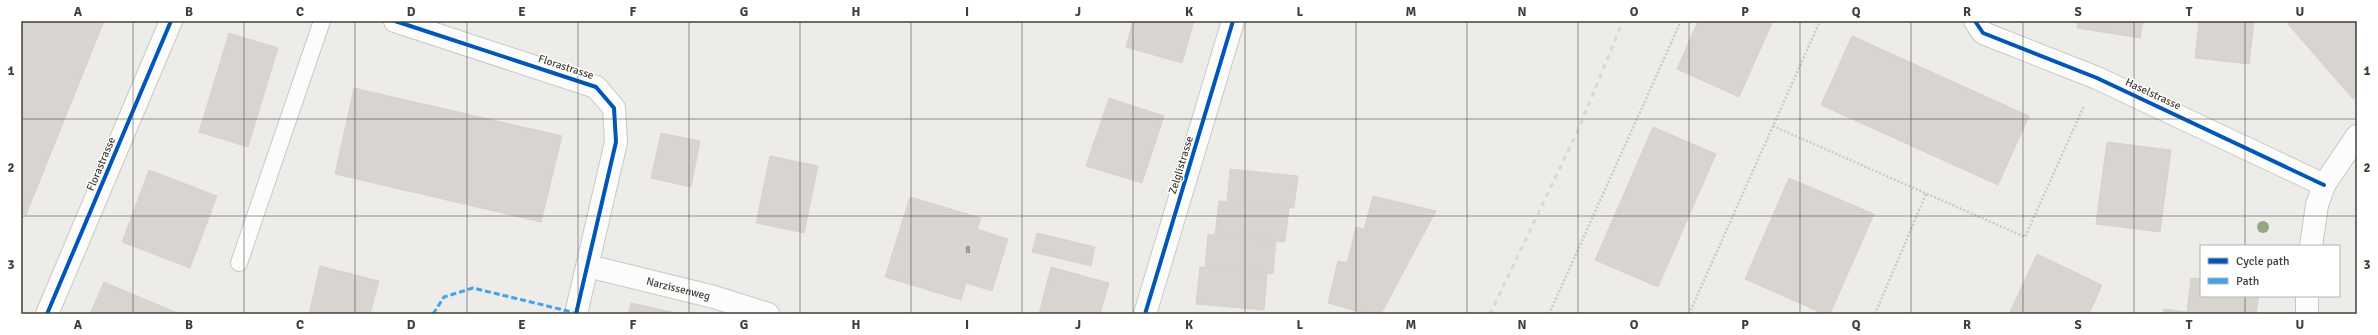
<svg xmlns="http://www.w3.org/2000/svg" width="2378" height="335" font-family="Signika,sans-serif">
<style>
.building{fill:#d8d5d1;stroke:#d6d3cf}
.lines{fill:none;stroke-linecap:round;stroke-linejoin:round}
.service-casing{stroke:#cac8c5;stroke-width:18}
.minor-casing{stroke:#cac8c5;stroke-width:24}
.path{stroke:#cccac7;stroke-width:2.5;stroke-dasharray:2 2;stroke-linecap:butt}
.service{stroke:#fcfcfc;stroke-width:16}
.minor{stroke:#fcfcfc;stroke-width:22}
.rail{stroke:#d9d8d8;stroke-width:3;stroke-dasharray:5 5;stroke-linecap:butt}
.quiet{stroke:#3fa4eb;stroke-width:3;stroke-dasharray:6 3;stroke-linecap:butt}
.cycleway-casing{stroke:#fff;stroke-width:6}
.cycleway{stroke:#0057b8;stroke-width:4}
.tree{fill:#94a783}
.grid{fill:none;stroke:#433e36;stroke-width:1;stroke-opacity:0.55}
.labels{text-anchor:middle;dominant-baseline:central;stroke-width:3;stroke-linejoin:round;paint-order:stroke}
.number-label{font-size:9px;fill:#69645e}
.street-label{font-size:11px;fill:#433e36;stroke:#fff}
.neatline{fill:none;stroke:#433e36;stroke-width:1.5}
.grid-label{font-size:13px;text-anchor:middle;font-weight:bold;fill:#433e36}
</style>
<rect width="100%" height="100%" fill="#eeece9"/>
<path class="building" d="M21,21H104L26,215L21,213Z
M1133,21H1194L1182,63L1126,47Z
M1698,21H1773L1739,97L1677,69Z
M2078,21H2143L2140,38L2077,28Z
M2199,21H2254L2249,64L2195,58Z
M2291,21L2357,22V96L2353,99L2288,24Z
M229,33L278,48L248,147L199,132Z
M1852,36L2029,116L1998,185L1821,105Z
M354,88L562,136L541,222L335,174Z
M1109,98L1164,116L1142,183L1086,166Z
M1653,127L1716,154L1658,287L1595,260Z
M661,133L700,141L691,187L651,178Z
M2107,142L2171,150L2160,232L2096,224Z
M770,156L818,166L804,233L756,223Z
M1230,169L1298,176L1294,208L1227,201Z
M149,170L217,196L190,268L122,242Z
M1789,178L1874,214L1830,314H1824L1745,279Z
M1373,196L1436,211L1381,314H1367L1328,303L1338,261L1347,263L1356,227L1364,229Z
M910,197L981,218L977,229L1008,239L992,291L966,283L961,300L885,277Z
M1219,201L1289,208L1285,242L1215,235Z
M1037,233L1095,247L1091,266L1032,252Z
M1208,234L1276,241L1273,274L1205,267Z
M2037,254L2102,285L2089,314H2009Z
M320,266L379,281L370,314H309Z
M1051,267L1109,283L1100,314H1039Z
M1200,267L1267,273L1264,310L1196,304Z
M2191,278L2201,279V296H2259L2256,314H2163L2164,309L2187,312Z
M104,282L180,314H90Z
M631,303L681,314H628Z"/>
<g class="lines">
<g class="service-casing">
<path id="service" d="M239,263L322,21"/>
</g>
<g class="minor-casing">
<g id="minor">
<path d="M395,21L596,87L614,108L616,142L576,314"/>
<path d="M1975,21L1983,33L2097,78L2324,185"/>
<path d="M2311,246L2317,205L2324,185L2357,136"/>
<path id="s1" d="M588,266L714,297L768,314"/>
<path d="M47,314L171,21"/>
<path d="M1145,314L1233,21"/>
<path d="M2307,314V296"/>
</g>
</g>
<path class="path" d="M1773,126L2025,237L2084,106
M1549,314L1681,21
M1689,314L1820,21
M1875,314L1926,194"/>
<use href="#service" class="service"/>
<use href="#minor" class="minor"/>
<path class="rail" d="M1490,314L1579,128L1623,21"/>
<path class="quiet" d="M433,314L444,297L473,288L576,313"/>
<g class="cycleway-casing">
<path id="cycleway" d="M395,21L596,87L614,108L616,142L576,314
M1975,21L1983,33L2097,78L2324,185
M47,314L171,21
M1145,314L1233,21"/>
</g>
<use href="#cycleway" class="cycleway"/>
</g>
<circle class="tree" cx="2263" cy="227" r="6"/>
<path class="grid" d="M133,21V314M244,21V314M355,21V314M467,21V314M578,21V314M689,21V314M800,21V314M911,21V314M1022,21V314M1133,21V314M1245,21V314M1356,21V314M1467,21V314M1578,21V314M1689,21V314M1800,21V314M1911,21V314M2023,21V314M2134,21V314M2245,21V246M21,119H2357M21,216H2357M2245,296V314"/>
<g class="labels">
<g class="number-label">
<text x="968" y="250">8</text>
</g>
<g class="street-label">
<text transform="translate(566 67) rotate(18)">Florastrasse</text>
<text transform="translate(2153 94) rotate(25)">Haselstrasse</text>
<text transform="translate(101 164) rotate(-67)">Florastrasse</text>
<text transform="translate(1181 165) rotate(-73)">Zelglistrasse</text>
<text stroke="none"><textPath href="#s1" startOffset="93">Narzissenweg</textPath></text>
</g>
</g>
<rect width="2378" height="335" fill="none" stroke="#ffffff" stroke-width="44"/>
<rect x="2200" y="245" width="140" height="52" fill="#ffffff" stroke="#b4b2af"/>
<rect x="2208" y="258" width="20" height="6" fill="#0057b8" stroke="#b4b2af"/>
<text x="2236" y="265" font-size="12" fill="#433e36">Cycle path</text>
<rect x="2208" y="278" width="20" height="6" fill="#3fa4eb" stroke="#b4b2af"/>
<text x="2236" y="285" font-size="12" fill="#433e36">Path</text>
<rect x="22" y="22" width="2334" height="291" class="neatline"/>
<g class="grid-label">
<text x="78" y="16">A</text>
<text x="189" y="16">B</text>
<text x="300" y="16">C</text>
<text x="411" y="16">D</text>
<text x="522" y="16">E</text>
<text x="633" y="16">F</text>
<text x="744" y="16">G</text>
<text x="856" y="16">H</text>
<text x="967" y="16">I</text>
<text x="1078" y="16">J</text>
<text x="1189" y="16">K</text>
<text x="1300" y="16">L</text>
<text x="1411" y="16">M</text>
<text x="1522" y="16">N</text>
<text x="1634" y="16">O</text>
<text x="1745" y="16">P</text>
<text x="1856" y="16">Q</text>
<text x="1967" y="16">R</text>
<text x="2078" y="16">S</text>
<text x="2189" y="16">T</text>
<text x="2300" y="16">U</text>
<text x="11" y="75">1</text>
<text x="2367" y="75">1</text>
<text x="11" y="172">2</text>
<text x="2367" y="172">2</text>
<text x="11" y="269">3</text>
<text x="2367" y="269">3</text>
<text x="78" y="329">A</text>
<text x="189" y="329">B</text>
<text x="300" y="329">C</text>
<text x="411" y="329">D</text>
<text x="522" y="329">E</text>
<text x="633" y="329">F</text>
<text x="744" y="329">G</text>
<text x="856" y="329">H</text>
<text x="967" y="329">I</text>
<text x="1078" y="329">J</text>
<text x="1189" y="329">K</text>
<text x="1300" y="329">L</text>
<text x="1411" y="329">M</text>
<text x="1522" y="329">N</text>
<text x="1634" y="329">O</text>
<text x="1745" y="329">P</text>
<text x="1856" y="329">Q</text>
<text x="1967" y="329">R</text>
<text x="2078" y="329">S</text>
<text x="2189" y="329">T</text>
<text x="2300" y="329">U</text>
</g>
</svg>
